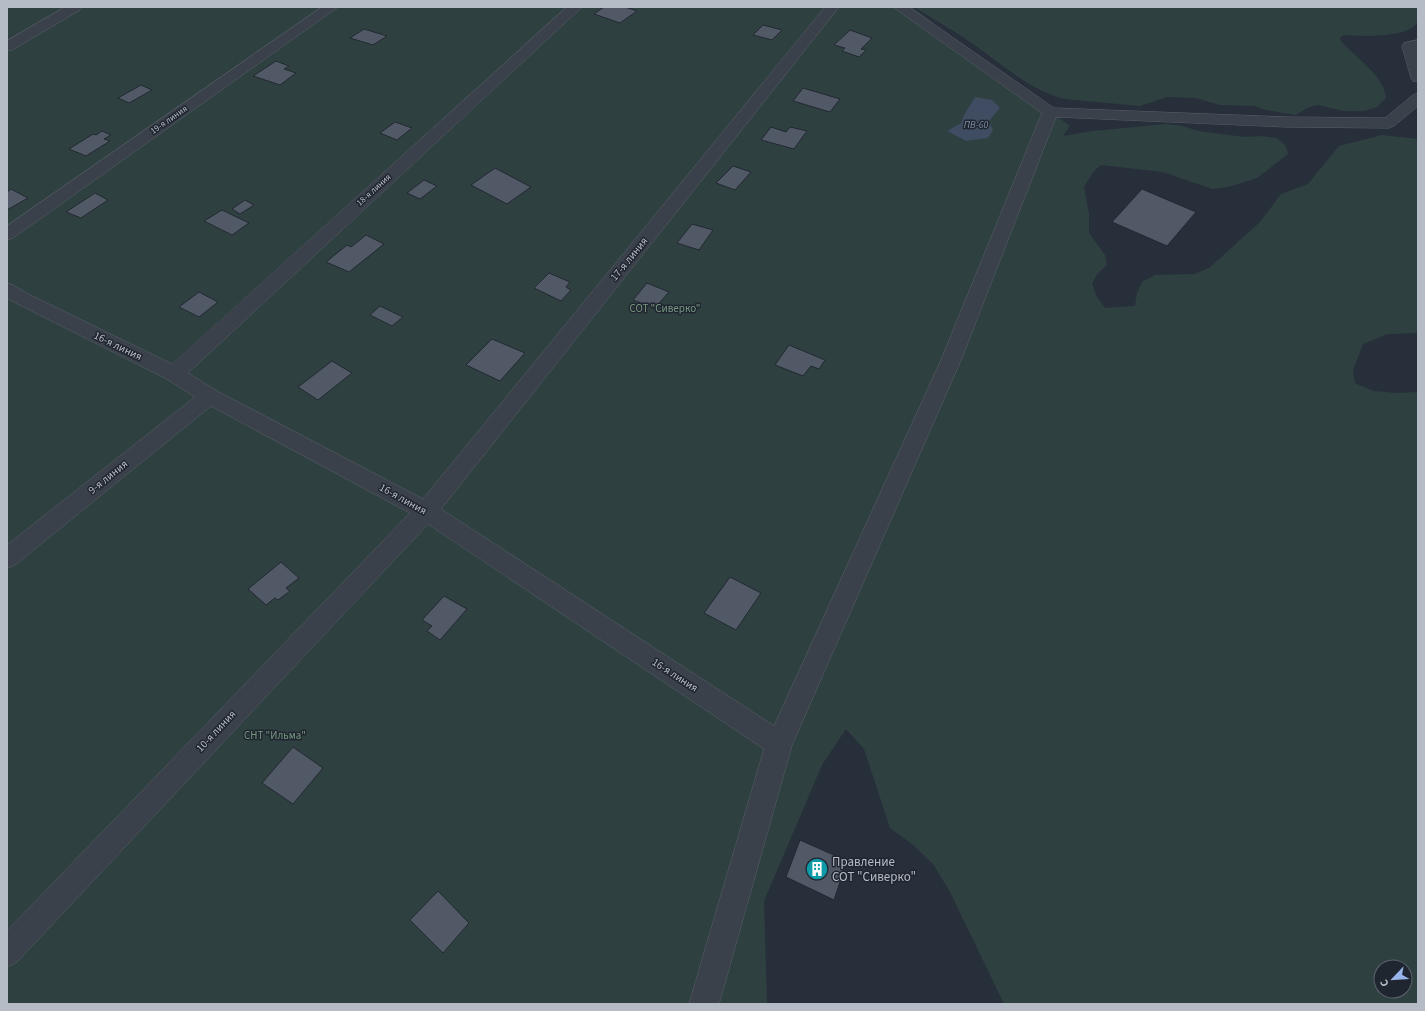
<svg xmlns="http://www.w3.org/2000/svg" width="1425" height="1011" font-family="'Source Sans 3',sans-serif">
<style>
.green{fill:#2f4041;fill-rule:evenodd}
.water{fill:#3f4c61}
.building{fill:#505965;stroke:#222832}
.lines{fill:none;stroke-linecap:round;stroke-linejoin:round}
.minor-casing{stroke:#595f69;stroke-width:1}
.minor{fill:#3a414b;fill-rule:evenodd}
.labels{text-anchor:middle;dominant-baseline:central;stroke-width:3;stroke-linejoin:round;paint-order:stroke}
.far-street-label{font-size:9px;fill:#b6bcc6;stroke:#202630}
.far-water-label{font-size:10px;font-style:italic;fill:#8292aa;stroke:#202630}
.street-label{font-size:11px;fill:#b6bcc6;stroke:#202630}
.park-label{font-size:11px;fill:#789980;stroke:#202630}
.near-poi-label{font-size:13px;fill:#b6bcc6;stroke:#202630;text-anchor:start}
</style>
<rect width="100%" height="100%" fill="#272f3a"/>
<path class="green" d="M7,7H912L1070,126L1063,136L1093,131L1166,124L1183,126L1198,131L1245,137L1261,136L1277,138L1286,146L1288,154L1257,178L1228,187L1212,189L1163,172L1101,165L1093,172L1084,187L1089,214V233L1105,255L1107,265L1097,274L1092,284L1097,297L1105,308L1135,306L1137,293L1142,282L1155,275L1195,274L1209,268L1260,222L1281,194L1308,184L1339,146L1382,135L1418,139V333L1388,334L1363,344L1353,370L1355,383L1373,391L1397,393L1418,392V1004H1004L950,892L933,864L912,844L890,828L864,749L846,729L822,765L764,901L767,1004H7ZM1381,967H1405V991H1381Z
M914,7H1418C1418,11 1419,16 1418,20C1413,39 1359,36 1344,35L1340,38C1342,44 1346,46 1350,50C1364,64 1384,78 1386,98L1377,107L1364,111H1343L1318,105L1309,107L1296,115L1266,110L1254,106L1220,105L1196,98L1167,97L1140,106L1065,99C1031,91 1004,66 976,46C956,32 935,20 914,7Z"/>
<path class="water" d="M975,97L992,100L1000,108L989,121L993,130L988,138L966,141L947,131L961,123L964,115Z"/>
<path class="building" d="M604,7H625L637,11L620,23L594,14Z
M763,25L782,30L772,40L753,35Z
M364,29L387,36L373,45L350,38Z
M850,30L872,38L861,49L866,50L859,57L842,51L845,48L834,45Z
M276,61L289,66L284,69L296,73L280,85L253,76Z
M141,85L152,90L129,103L118,98Z
M803,88L840,99L830,112L793,101Z
M395,122L412,128L397,140L380,133Z
M771,127L786,132L790,127L807,131L794,149L761,140Z
M102,131L111,135L104,139L110,141L86,156L69,149L93,134L96,135Z
M733,166L751,172L735,190L716,183Z
M495,168L531,187L507,204L471,185Z
M424,180L437,186L420,199L407,193Z
M11,189L28,198L7,210V192Z
M1142,189L1196,212L1167,246L1112,222Z
M95,193L108,200L81,218L66,212Z
M245,200L254,205L240,214L232,209Z
M222,210L249,223L232,235L204,221Z
M692,224L713,230L699,250L677,243Z
M366,235L384,244L349,272L326,262L347,245L351,247Z
M549,273L570,282L566,287L571,290L561,301L534,288Z
M647,283L669,292L655,308L633,300Z
M199,292L218,302L199,317L179,307Z
M380,306L403,317L392,326L370,315Z
M492,339L525,353L500,381L466,365Z
M789,345L825,360L819,369L811,366L803,376L775,365Z
M332,361L352,373L318,400L298,387Z
M281,562L299,578L286,588L290,591L278,600L275,598L266,605L248,589Z
M730,577L761,593L736,630L704,613Z
M444,596L467,609L440,640L427,631L432,626L422,620Z
M293,747L323,768L293,804L262,783Z
M800,840L847,861L834,900L786,877Z
M438,891L469,923L443,953L410,920Z"/>
<g class="lines">
<g class="minor-casing">
<path id="minor" d="M65,7H82L80,10L12,50L7,51V41Z
M322,7H338L13,238L7,240V226Z
M567,7H582L188,373L217,391L423,499L825,7H839L441,509L774,726L941,360L1042,113L893,7H909L1054,108L1286,117L1385,118L1413,95L1418,93V106L1394,126L1389,128L1286,127L1056,117L961,360L792,745L719,1004H689L764,749L428,524L17,962L7,967V931L410,513L211,406L15,565L7,568V545L195,397L167,379L14,302L7,298V283L13,285L28,294L172,364Z
M1418,40V82L1413,81L1411,78L1402,46L1404,43Z"/>
</g>
<use href="#minor" class="minor"/>
</g>
<defs>
<g id="building-disc" transform="scale(1.15)"><circle r="9.5" fill="#0f9aa8" stroke="#202630"/><path d="M-4-6H4V6H1V3H-1V6H-4ZM-2.5-4.3h1.7v1.8h-1.7ZM.8-4.3h1.7v1.8H.8ZM-2.5-1h1.7V.8h-1.7ZM.8-1h1.7V.8H.8Z" fill="#fff"/></g>
</defs>
<g fill-rule="evenodd">
<use href="#building-disc" x="817" y="869"/>
</g>
<g class="labels">
<g class="far-street-label">
<text transform="translate(169 120) rotate(-35)">19-я линия</text>
<text transform="translate(374 190) rotate(-42)">18-я линия</text>
</g>
<g class="far-water-label">
<text x="976" y="125">ПВ-60</text>
</g>
<g class="street-label">
<text transform="translate(629 259) rotate(-51)">17-я линия</text>
<text transform="translate(118 346) rotate(26)">16-я линия</text>
<text transform="translate(108 477) rotate(-39)">9-я линия</text>
<text transform="translate(403 499) rotate(29)">16-я линия</text>
<text transform="translate(675 675) rotate(33)">16-я линия</text>
<text transform="translate(216 731) rotate(-47)">10-я линия</text>
</g>
<g class="park-label">
<text x="665" y="308">СОТ "Сиверко"</text>
<text x="275" y="735">СНТ "Ильма"</text>
</g>
<g class="near-poi-label">
<text x="832" y="862">Правление<tspan x="832" dy="15">СОТ "Сиверко"</tspan></text>
</g>
</g>
<rect width="1425" height="1011" fill="none" stroke="#b6bcc6" stroke-width="16"/>
<g transform="translate(1393 979) rotate(245)"><circle r="19" fill="#202630" stroke="#5c626c"/>
<path d="M0-3L7 15L0 10L-7 15Z" fill="#97b5ea"/>
<text y="-6" font-size="11" font-weight="bold" text-anchor="middle" fill="#b6bcc6">С</text>
</g>
</svg>
